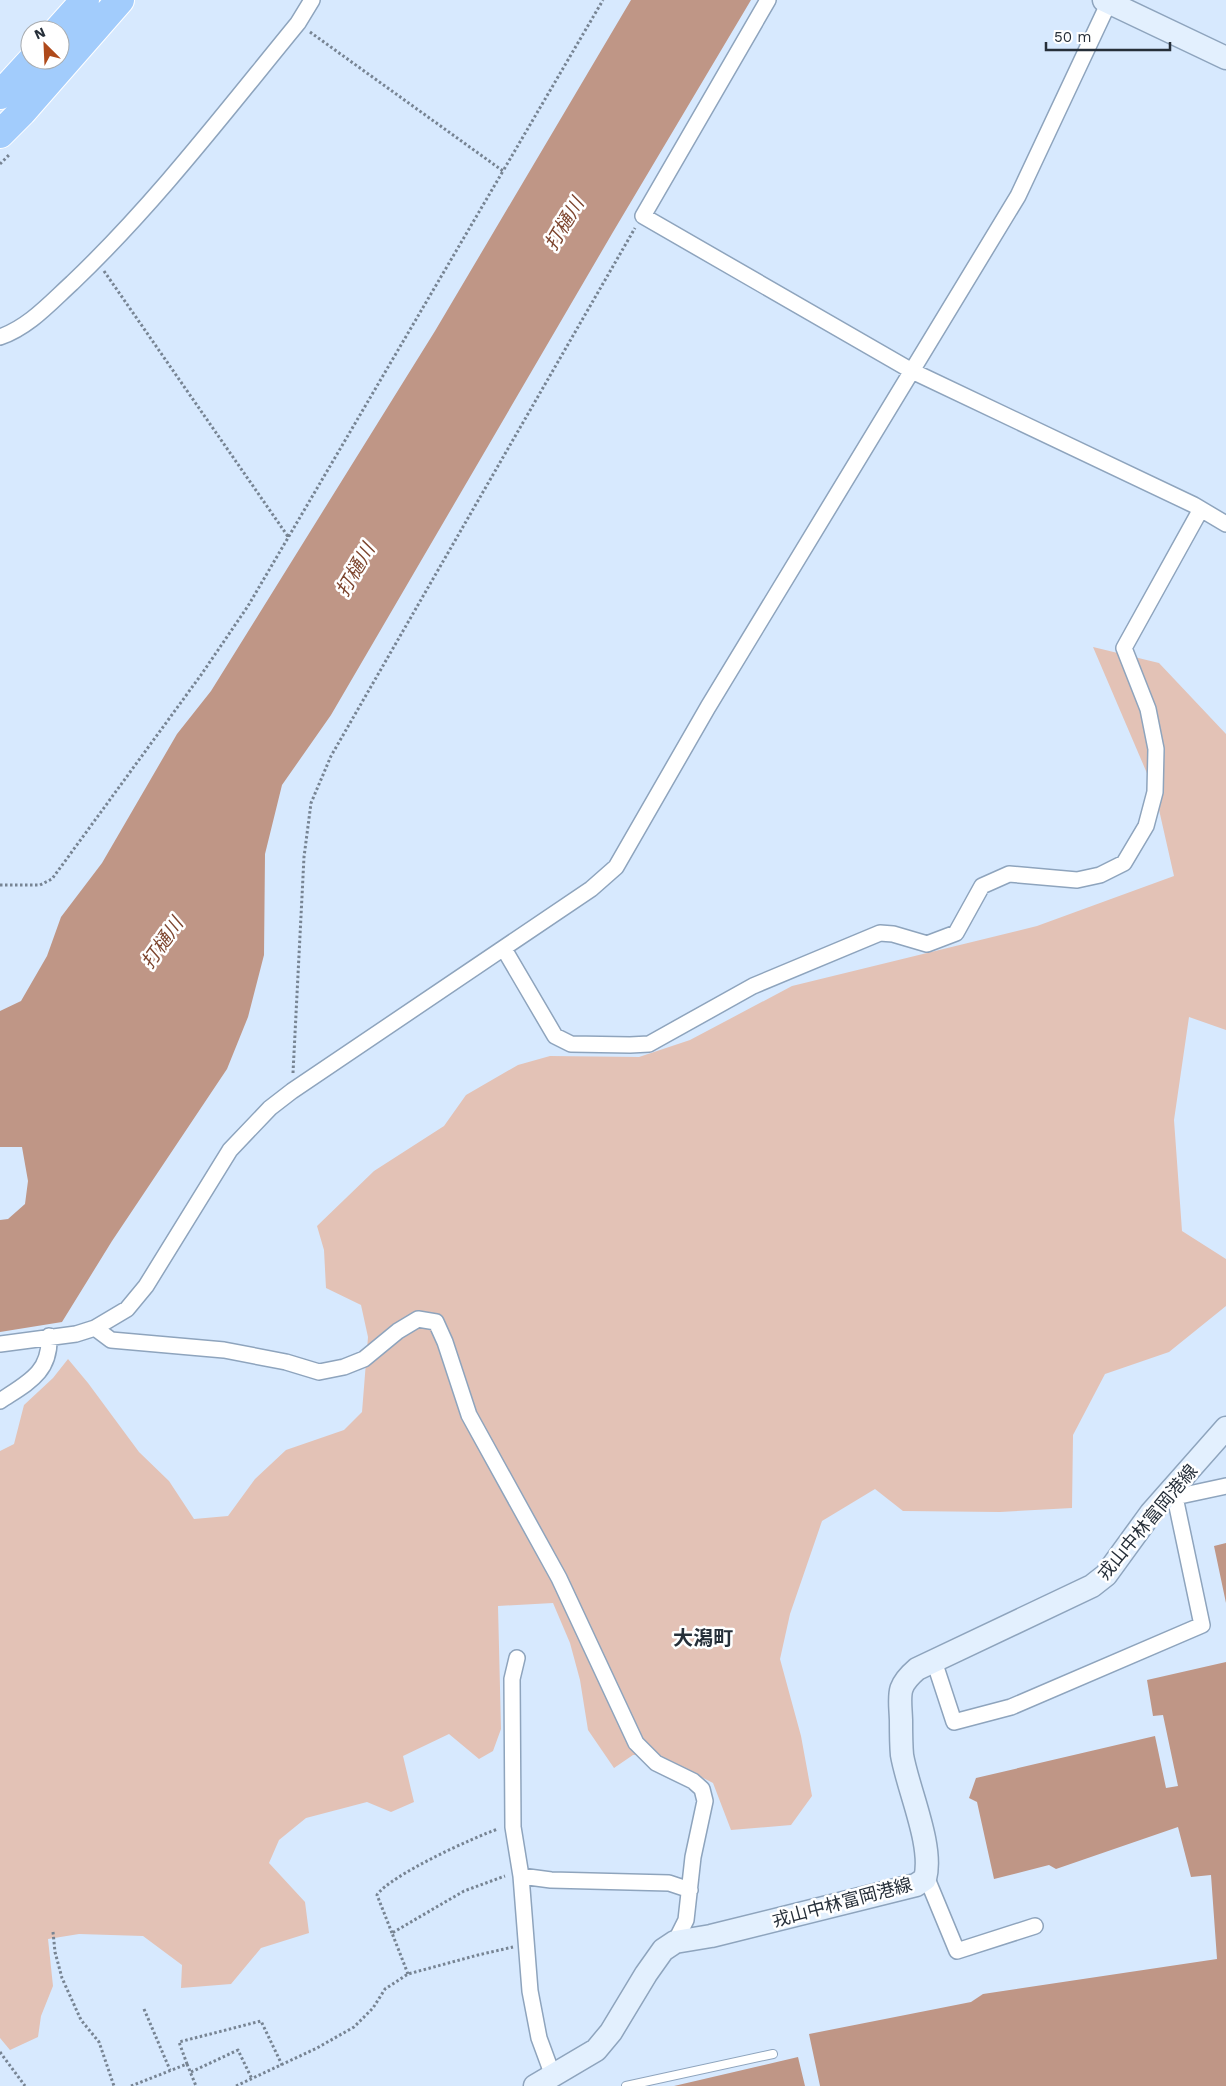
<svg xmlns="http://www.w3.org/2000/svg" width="1226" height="2086" font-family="'Work Sans','Noto Sans JP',sans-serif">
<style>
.green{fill:#e3c2b6}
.water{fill:#bf9686}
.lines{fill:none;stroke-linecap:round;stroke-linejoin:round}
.lane-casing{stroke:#8ea4bd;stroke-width:10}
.street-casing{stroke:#8ea4bd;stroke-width:18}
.secondary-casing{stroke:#8ea4bd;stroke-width:25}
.highway-casing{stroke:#fff;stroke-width:30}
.path{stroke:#778493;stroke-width:3;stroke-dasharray:2.5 2.5;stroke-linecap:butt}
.lane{stroke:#fff;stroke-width:8}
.street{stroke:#fff;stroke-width:15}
.secondary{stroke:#e3f0fe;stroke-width:22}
.highway{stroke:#a2ccfc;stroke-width:28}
.labels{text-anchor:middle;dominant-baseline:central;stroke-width:5;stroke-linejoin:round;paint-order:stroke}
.street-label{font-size:18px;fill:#262f39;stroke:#fff}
.water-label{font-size:19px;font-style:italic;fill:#7e462f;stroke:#fff}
.quarter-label{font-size:20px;font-weight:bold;fill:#262f39;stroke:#fff}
</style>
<rect width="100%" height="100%" fill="#d7e9fe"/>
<path class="green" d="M1093,647L1159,663L1226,734V1030L1189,1017L1174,1120L1182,1231L1226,1259V1306L1169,1352L1105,1374L1073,1435L1072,1508L1000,1512L903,1511L875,1489L822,1521L790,1614L780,1659L801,1736L812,1796L791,1825L731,1830L713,1783L658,1755H633L614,1768L588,1730L580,1680L570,1643L553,1603L498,1606L501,1729L493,1751L479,1759L449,1734L403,1756L414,1802L391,1812L367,1802L306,1818L279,1840L269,1863L305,1902L309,1933L261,1948L231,1984L181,1988L182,1965L143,1936L79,1934L48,1939L53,1986L41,2016L38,2037L10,2050L0,2038V1451L14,1444L24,1405L53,1378L68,1359L88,1383L139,1452L169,1481L194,1519L228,1516L255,1479L286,1450L344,1430L362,1412L368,1337L361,1305L326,1288L324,1250L317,1226L374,1171L444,1126L466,1095L518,1065L550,1056L639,1057L690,1040L792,986L1037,926L1174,876L1155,792Z"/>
<path class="water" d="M631,0H751L613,232L331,715L282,785L265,854L264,955L248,1017L227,1069L112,1241L62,1322L0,1332V1220L8,1219L25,1204L28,1181L22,1147H0V1011L21,1001L47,956L61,917L102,863L177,734L211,691L435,331Z
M1226,1543V1603L1214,1546Z
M1226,1662V2086H820L809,2034L971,2002L983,1994L1217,1959L1211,1875L1191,1877L1178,1827L1056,1869L1049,1865L994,1879L977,1802L969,1798L976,1778L1155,1736L1166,1788L1178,1786L1163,1715L1153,1716L1147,1680Z
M798,2057L805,2086H674Z"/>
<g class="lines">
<g class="lane-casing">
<path id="lane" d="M626,2086L773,2054"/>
</g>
<g class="street-casing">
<path id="street" d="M768,0L643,216L912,371L1194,505L1226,524
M0,337C29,327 50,303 72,283C155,204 225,112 298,23L312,0
M504,949L555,1036L571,1044L630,1045L649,1044L753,986L880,933L893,934L927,944L956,933L982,886L1009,874L1077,880L1100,875L1124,863L1146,826L1155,792L1156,749L1148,709L1124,648L1201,509
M95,1328L111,1340L224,1350L286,1362L319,1372L344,1367L364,1359L398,1331L418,1319L436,1322L445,1342L469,1415L559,1578L636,1743L656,1763L693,1781L702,1789L705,1801L693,1857L686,1920L675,1942
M0,1344L76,1334L95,1328L127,1309L146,1286L230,1150L270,1108L292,1091L591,889L616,867L708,707L1018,196L1110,0
M0,1401C27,1383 51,1373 49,1336
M1175,1497L1226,1486
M517,1658L512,1679L513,1827L521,1876L530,1991L539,2038L553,2076
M934,1661L954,1722L1011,1707L1202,1625L1175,1497L1168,1493
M521,1876L551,1880L669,1883L690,1890
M925,1879L928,1881L957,1951L1035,1926"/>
</g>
<g class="secondary-casing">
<path id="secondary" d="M1104,0L1226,58
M535,2086L596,2050L611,2032L646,1974L663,1950L675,1942L711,1936L916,1885L925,1879C934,1846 908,1790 902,1755C901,1744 901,1731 901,1720C900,1694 896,1687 917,1669L1092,1586L1106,1575L1151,1513L1226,1428"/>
</g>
<g class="highway-casing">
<path id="highway" d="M58,30L85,0
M0,95L32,60
M0,134L22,112L120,0"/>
</g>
<path class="path" d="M310,32L503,171L603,0
M24,39L30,33
M0,164L10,154
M104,271L289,538
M0,885H40L52,879L201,675L248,606L503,171
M293,1073L304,857L311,803L331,756L635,228
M53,1932L55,1952L62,1978L81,2020L99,2042L114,2086
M392,1933L377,1895C389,1876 474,1837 498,1829
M408,1974L392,1933L464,1891L505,1876
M144,2009L170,2070
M0,2052L25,2086
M187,2064L196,2086
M191,2072L238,2050L252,2079
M131,2086L187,2064L179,2042L261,2021L282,2065
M236,2086L317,2048L354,2027L373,2008L385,1989L408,1974L478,1955L513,1947"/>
<use href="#lane" class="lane"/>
<use href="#street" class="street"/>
<use href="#secondary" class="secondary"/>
<use href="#highway" class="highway"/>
</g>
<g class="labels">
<g class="street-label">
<text transform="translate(1147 1522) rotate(-50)">戎山中林富岡港線</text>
<text transform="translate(842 1902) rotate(-15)">戎山中林富岡港線</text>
</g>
<g class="water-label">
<text transform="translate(564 224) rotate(-59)">打樋川</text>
<text transform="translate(355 570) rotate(-60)">打樋川</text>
<text transform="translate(162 943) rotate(-55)">打樋川</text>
</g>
<g class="quarter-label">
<text x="703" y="1638">大潟町</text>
</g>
</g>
<g transform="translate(45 45) rotate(336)"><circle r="24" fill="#ffffff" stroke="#a8acb0"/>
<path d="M0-4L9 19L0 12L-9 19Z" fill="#af4a1b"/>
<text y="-8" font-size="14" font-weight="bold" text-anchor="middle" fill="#262f39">N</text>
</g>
<path d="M1046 42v8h124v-8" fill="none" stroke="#262f39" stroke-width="2.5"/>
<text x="1054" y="42" font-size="15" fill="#262f39" stroke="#ffffff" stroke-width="4" paint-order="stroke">50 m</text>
</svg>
